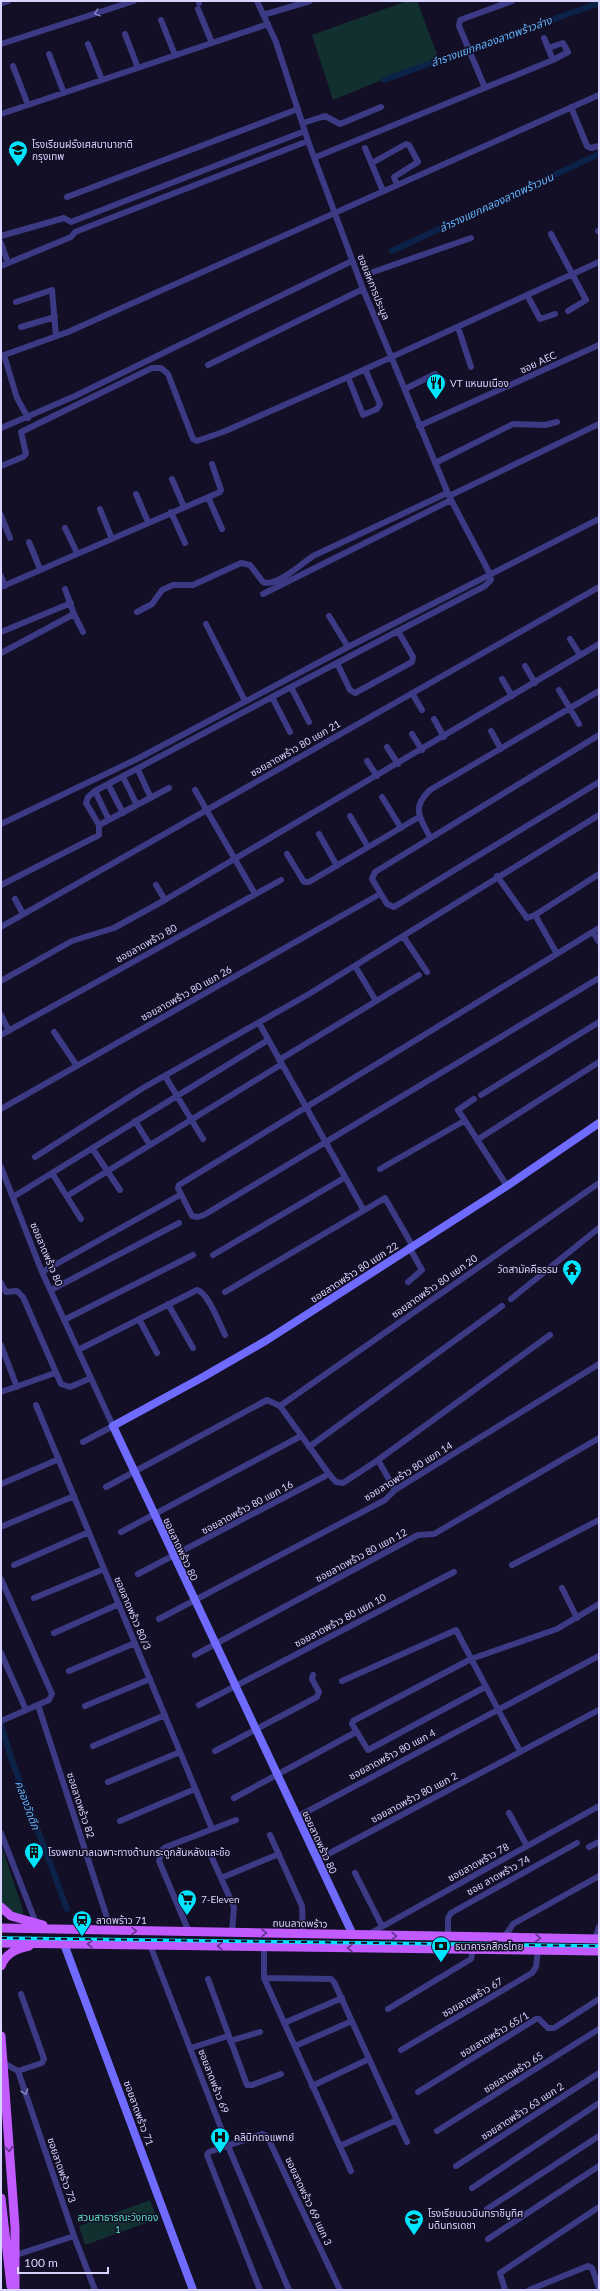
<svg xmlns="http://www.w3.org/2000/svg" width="600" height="2291" font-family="Lato,'Noto Sans Thai',sans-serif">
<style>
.green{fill:#12302f}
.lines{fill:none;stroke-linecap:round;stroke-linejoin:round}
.canal{stroke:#0c2248;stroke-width:6}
.street{stroke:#3d3a85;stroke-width:6}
.secondary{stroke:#6f6bff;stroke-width:8}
.primary{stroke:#c25bff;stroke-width:9}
.rail-casing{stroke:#00e5ff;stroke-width:3.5}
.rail{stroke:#130f26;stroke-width:2;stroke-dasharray:6;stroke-linecap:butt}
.oneway{stroke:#837fbc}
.oneway2{stroke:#623188}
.labels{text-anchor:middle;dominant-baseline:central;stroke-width:3;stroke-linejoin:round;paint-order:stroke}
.poi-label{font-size:10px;fill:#d9d4ff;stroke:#130f26;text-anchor:start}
.street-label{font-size:10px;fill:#d9d4ff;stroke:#130f26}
.park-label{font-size:10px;fill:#5fe0c0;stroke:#130f26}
.water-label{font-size:11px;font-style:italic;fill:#62b6ff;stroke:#130f26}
</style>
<rect width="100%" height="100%" fill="#130f26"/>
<path class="green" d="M407,1H417L438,57L333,100L312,35Z
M1,1844L23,1910V1915L21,1916L8,1910L1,1902Z
M150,2200L157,2219L85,2245L79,2226Z"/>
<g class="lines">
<path class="canal" d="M384,80L599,3
M392,251L599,154
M1,1724L11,1758L67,1909"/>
<path class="street" d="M199,1V3
M257,1L276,42L308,141L363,289L449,496L490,574L491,580L485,586L398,631L413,657L412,662L355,693L350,690L337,663L291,687L309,722
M1,3L8,1
M198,9L212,43
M263,15L310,1
M161,20L175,55
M125,34L138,68
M544,38L553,60
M1,44L134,1
M88,44L102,80
M49,54L64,93
M13,66L28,105
M485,88L459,26L460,20L512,1
M571,107L587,146L591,148L599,146
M1,114L268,24
M303,123L325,116L340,124L381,107
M365,148L383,191
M316,157L553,60L568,52L563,43L548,48
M372,163L406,144L409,145L418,162L394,177L397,185
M67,197L298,109
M598,231L599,232
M551,234L586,300L568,311
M1,236L64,218L71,222L305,131
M1,243L8,263
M1,266L71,237L75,232L308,141
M373,272L471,238
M527,295L540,319L555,314
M16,302L52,290L56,336
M21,327L55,317
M458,327L471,367
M208,365L363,289
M348,377L363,415L377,409L380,404L365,369
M405,389L435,374L443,381
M28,418L17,398L4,355L68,332L599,95
M419,426L599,345
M1,428L75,396L352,261
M435,463L513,424L545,425L557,422
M1,466L23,457L26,454L21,432L152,368H161L168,374L193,439L197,441L223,432L348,377L599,262
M172,479L184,507
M136,494L148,522
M449,496L599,424
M208,497L222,529
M100,509L112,539
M171,512L185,543
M1,515L10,538
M65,528L77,553
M29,542L40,569
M1,576L5,586
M1,587L220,492L221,490L212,464
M263,594L451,500
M137,612L152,604L162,590L173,585H193L241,563L250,565L263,582C275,588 303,563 313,556L447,493
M74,614L83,632
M329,616L348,647
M206,624L245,701
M1,632L71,603
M570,639L580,655
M1,653L74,614L65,589
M337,663L398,631
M525,666L535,683
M502,679L512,696
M559,690L579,724
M412,693L422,710
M434,719L444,737
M491,731L501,749
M290,732L272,697L291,687
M412,734L422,750
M599,735L375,872L372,879L387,904L394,907L599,782
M387,747L398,764
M367,761L377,776
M138,770L151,798
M123,777L137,805
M108,784L123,813
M195,790L255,894
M95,791L109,820
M382,797L401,828
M350,816L368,847
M1,824L137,759L348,647L599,519
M99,825L169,788
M319,834L337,866
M430,837C420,818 411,808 430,790L599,691
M287,854L304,882H309L419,817
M497,876L527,918L535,915L599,874
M1,885L99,835V825L86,803L88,797L95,791L272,697
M156,885L165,900
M15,899L23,914
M535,915L557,954
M1,927L599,587
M599,928L179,1185L178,1188L192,1216L198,1217L204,1215L599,978
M593,932L599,942
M403,936L427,972
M355,966L376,1001
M1,981L72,941L114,928L165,900L599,644
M1,1015L9,1031
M259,1023L363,1209
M54,1032L77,1066
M1,1035L281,880
M279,1060L419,975
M165,1076L203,1139
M481,1095L599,1022
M474,1099L458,1110L507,1186
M1,1109L380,894
M135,1121L150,1145
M477,1140L599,1062
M92,1148L120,1190
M35,1157L143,1088L309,994L599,815
M1,1167L42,1272L113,1426L83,1442
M380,1169L464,1121
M52,1173L81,1219
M67,1196L282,1064
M13,1197L268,1040
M213,1255L344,1178
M42,1272L180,1195
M408,1282L422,1270L409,1247
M1,1283L6,1292L17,1291L23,1297L61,1384L70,1387L91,1378
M51,1290L179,1223
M225,1292L385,1198L412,1245
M511,1299L599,1228
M168,1304L193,1348
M139,1319L157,1353
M64,1320L193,1255
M1,1345L17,1387
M78,1350L197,1290C208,1292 220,1325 225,1335
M1,1392L55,1373
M36,1405L212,1829
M280,1406L599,1183
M309,1447L502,1306
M378,1460L395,1490
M1,1484L59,1459
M106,1487L267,1400L280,1406L329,1474L336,1482L343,1483L378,1460L550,1335
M3,1526L74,1496
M121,1532L301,1436
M14,1565L89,1532
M512,1565L599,1520
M138,1574L329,1474
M1,1579L52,1694L49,1700L1,1721
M562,1588L577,1618
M34,1598L104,1569
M159,1619L385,1500L395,1490L599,1364
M54,1633L119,1604
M1,1653L26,1710
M195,1655L418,1535L434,1534L599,1438
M69,1671L135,1643
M342,1681L456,1630L520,1751
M485,1687L368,1750L352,1724L353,1721L471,1659L557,1629L599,1604
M199,1705L454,1572
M85,1706L150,1679
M39,1708L111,1930
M93,1746L165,1715
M215,1751L317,1697L319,1692L312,1679L313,1675
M108,1782L180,1752
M234,1798L356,1732
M509,1813L527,1846
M297,1817L599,1656
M120,1821L195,1789
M1,1833L36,1923
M270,1835L302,1906L303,1934
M589,1847L599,1842
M212,1858L234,1907L232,1932
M317,1860L599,1710
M355,1873L382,1926
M221,1878L279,1854
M189,1932L159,1861L162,1850L166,1847L236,1820
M369,1934L599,1806
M448,1937V1918L451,1913L577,1843
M504,1938L513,1924L599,1876
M595,1939L599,1927
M150,1945L228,2146L289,2290
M264,1947V1978L351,2171
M264,1978L331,1979L334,1982L407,2142
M208,1979L247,2085H252L281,2074
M388,2009L471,1959L473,1949
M284,2023L342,1998
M230,2041L260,2032
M295,2046L352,2021
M191,2048L228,2036
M401,2050L532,1973L536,1967L538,1950
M4,2063L18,2071L74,2236L95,2290
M18,2071L42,2063L44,2059L21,1994
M312,2086L369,2059
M418,2092L536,2019H539L548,2028H554L599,1999
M437,2131L599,2029
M340,2146L397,2120
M456,2166L599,2073
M472,2188L599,2103
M487,2209L599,2136
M488,2239L599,2166
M16,2255L74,2236
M260,2290L207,2155L209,2152L262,2134L267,2136L340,2290
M505,2290L500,2273L599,2207
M529,2290L588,2266L592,2268L599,2288"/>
<path class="secondary" d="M353,1935L113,1426L203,1377L267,1340L507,1186L599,1123
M64,1944L193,2290"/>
<path class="primary" d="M1,1907L11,1916L43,1925
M1,1928L599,1939
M1,1943L599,1951
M1,1966C6,1953 16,1949 29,1946
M1,2036L15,2227V2290
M1,2198L11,2286"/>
<g class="rail-casing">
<path id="rail" d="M1,1938L599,1946"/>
</g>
<use href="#rail" class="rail"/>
</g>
<defs><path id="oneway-chevron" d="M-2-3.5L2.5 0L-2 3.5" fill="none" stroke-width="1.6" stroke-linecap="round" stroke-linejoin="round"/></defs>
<g class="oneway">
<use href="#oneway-chevron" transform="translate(97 13) rotate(162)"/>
<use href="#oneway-chevron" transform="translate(25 2092) rotate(71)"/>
</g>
<g class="oneway2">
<use href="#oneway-chevron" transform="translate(134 1931) rotate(1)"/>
<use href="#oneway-chevron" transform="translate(264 1933) rotate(1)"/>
<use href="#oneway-chevron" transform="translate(394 1936) rotate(1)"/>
<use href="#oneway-chevron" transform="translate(538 1938) rotate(1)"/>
<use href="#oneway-chevron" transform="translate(90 1944) rotate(-179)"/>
<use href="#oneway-chevron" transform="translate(220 1946) rotate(-179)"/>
<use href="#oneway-chevron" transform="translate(350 1948) rotate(-179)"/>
<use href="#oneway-chevron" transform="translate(9 2149) rotate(86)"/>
</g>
<defs>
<g id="school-pin" transform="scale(1)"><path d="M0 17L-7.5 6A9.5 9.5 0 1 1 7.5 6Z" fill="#00e5ff" stroke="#130f26"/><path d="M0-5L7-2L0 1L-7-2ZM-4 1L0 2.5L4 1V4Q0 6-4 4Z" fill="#111"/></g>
<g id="restaurant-pin" transform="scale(1)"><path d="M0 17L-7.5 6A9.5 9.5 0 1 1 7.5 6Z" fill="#00e5ff" stroke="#130f26"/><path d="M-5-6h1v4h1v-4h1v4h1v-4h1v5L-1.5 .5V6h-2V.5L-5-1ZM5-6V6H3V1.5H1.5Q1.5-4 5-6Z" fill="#111"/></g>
<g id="temple-pin" transform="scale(1)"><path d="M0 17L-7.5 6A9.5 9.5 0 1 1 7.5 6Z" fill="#00e5ff" stroke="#130f26"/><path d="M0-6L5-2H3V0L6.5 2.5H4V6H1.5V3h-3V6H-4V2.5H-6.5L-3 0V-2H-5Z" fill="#111"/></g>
<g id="building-pin" transform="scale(1)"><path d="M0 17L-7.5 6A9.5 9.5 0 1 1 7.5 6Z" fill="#00e5ff" stroke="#130f26"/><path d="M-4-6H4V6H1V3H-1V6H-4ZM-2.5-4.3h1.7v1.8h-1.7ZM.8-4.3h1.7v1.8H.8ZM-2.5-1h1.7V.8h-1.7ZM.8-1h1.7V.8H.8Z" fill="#111"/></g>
<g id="supermarket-pin" transform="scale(1)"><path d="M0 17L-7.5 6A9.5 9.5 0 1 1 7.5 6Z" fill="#00e5ff" stroke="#130f26"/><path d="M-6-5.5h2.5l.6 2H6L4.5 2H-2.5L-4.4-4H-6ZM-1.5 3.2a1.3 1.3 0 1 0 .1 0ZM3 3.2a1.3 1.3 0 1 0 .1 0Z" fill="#111"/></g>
<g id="station-pin" transform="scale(1)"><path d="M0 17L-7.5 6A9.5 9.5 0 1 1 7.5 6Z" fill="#00e5ff" stroke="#130f26"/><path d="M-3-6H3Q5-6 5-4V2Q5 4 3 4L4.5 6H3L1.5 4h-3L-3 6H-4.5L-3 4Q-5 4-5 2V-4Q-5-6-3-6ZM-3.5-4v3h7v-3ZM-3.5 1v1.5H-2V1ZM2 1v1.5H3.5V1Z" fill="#111"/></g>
<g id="bank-pin" transform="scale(1)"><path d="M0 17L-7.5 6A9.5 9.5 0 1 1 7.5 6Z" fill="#00e5ff" stroke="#130f26"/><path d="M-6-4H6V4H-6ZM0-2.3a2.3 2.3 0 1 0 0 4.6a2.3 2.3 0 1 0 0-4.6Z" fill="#111"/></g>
<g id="hospital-pin" transform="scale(1)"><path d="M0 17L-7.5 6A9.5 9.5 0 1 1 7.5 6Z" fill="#00e5ff" stroke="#130f26"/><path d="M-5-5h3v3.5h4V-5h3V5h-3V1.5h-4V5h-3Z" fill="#111"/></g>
</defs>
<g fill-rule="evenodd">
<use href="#school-pin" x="18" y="150"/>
<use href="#restaurant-pin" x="436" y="383"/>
<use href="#temple-pin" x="572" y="1269"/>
<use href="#building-pin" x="34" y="1852"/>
<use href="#supermarket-pin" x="187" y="1899"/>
<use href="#station-pin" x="82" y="1920"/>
<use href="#bank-pin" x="441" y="1946"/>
<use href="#hospital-pin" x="220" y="2137"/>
<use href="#school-pin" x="414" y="2219"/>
</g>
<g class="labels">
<g class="poi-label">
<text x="32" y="144">โรงเรียนฝรั่งเศสนานาชาติ<tspan x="32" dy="12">กรุงเทพ</tspan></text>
<text x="450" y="383">VT แหนมเนือง</text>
<text x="558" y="1269" text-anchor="end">วัดสามัคคีธรรม</text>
<text x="48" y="1852">โรงพยาบาลเฉพาะทางด้านกระดูกสันหลังและข้อ</text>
<text x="201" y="1899">7-Eleven</text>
<text x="96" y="1920">ลาดพร้าว 71</text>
<text x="455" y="1946">ธนาคารกสิกรไทย</text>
<text x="234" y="2137">คลินิกตจแพทย์</text>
<text x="428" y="2213">โรงเรียนนวมินทราชินูทิศ<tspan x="428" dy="12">บดินทรเดชา</tspan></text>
</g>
<g class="street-label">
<text transform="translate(374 287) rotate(68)">ซอยสหการประมูล</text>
<text transform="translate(538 362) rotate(-25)">ซอย AEC</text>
<text transform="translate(295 748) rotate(-30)">ซอยลาดพร้าว 80 แยก 21</text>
<text transform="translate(146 943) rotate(-29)">ซอยลาดพร้าว 80</text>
<text transform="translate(186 993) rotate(-29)">ซอยลาดพร้าว 80 แยก 26</text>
<text transform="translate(47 1254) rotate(67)">ซอยลาดพร้าว 80</text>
<text transform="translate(354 1272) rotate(-33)">ซอยลาดพร้าว 80 แยก 22</text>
<text transform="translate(434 1286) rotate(-35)">ซอยลาดพร้าว 80 แยก 20</text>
<text transform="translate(408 1471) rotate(-32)">ซอยลาดพร้าว 80 แยก 14</text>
<text transform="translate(247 1507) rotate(-28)">ซอยลาดพร้าว 80 แยก 16</text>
<text transform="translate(181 1549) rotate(65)">ซอยลาดพร้าว 80</text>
<text transform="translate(361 1555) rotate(-28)">ซอยลาดพร้าว 80 แยก 12</text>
<text transform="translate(133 1613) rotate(67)">ซอยลาดพร้าว 80/3</text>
<text transform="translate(340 1620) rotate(-28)">ซอยลาดพร้าว 80 แยก 10</text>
<text transform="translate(392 1754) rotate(-28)">ซอยลาดพร้าว 80 แยก 4</text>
<text transform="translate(414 1797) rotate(-28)">ซอยลาดพร้าว 80 แยก 2</text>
<text transform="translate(81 1805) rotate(72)">ซอยลาดพร้าว 82</text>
<text transform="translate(320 1842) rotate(65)">ซอยลาดพร้าว 80</text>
<text transform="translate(478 1862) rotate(-29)">ซอยลาดพร้าว 78</text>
<text transform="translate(498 1875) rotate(-29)">ซอย ลาดพร้าว 74</text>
<text transform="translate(300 1923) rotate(1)">ถนนลาดพร้าว</text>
<text transform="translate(472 1997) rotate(-30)">ซอยลาดพร้าว 67</text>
<text transform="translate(494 2034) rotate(-31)">ซอยลาดพร้าว 65/1</text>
<text transform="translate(513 2072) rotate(-32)">ซอยลาดพร้าว 65</text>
<text transform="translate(214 2081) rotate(69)">ซอยลาดพร้าว 69</text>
<text transform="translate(522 2111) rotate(-33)">ซอยลาดพร้าว 63 แยก 2</text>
<text transform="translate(139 2113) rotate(70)">ซอยลาดพร้าว 71</text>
<text transform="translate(62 2170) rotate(71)">ซอยลาดพร้าว 73</text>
<text transform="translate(309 2201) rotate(65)">ซอยลาดพร้าว 69 แยก 3</text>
</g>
<g class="park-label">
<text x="118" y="2217">สวนสาธารณะวังทอง<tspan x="118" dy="12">1</tspan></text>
</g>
<g class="water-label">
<text transform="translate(491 41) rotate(-20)">ลำรางแยกคลองลาดพร้าวล่าง</text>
<text transform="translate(496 202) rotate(-25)">ลำรางแยกคลองลาดพร้าวบน</text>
<text transform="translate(28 1805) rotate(70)">คลองวัดตึก</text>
</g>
</g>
<rect width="600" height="2291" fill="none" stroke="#d9d4ff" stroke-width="4"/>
<path d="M18 2267v6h90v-6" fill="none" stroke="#d9d4ff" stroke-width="2"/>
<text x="24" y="2267" font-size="12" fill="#d9d4ff" stroke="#130f26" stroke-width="3" paint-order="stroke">100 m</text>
</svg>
